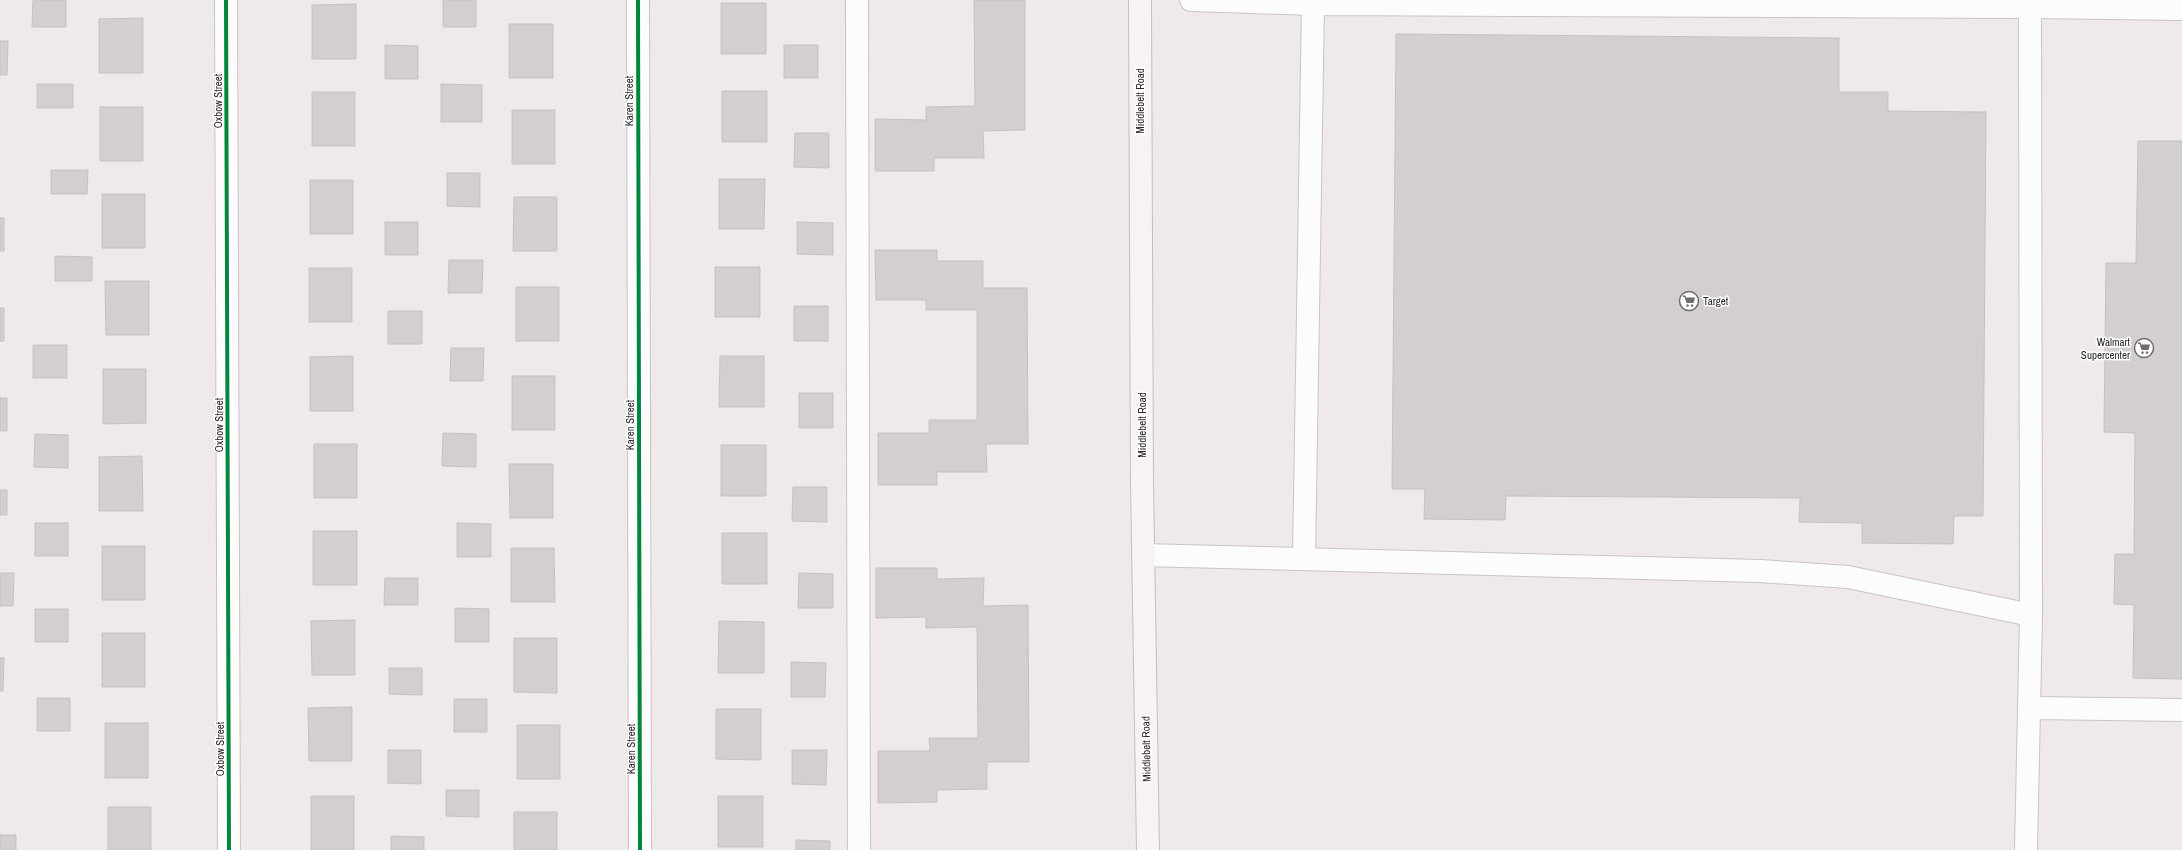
<svg xmlns="http://www.w3.org/2000/svg" width="2182" height="850" font-family="'Archivo Narrow',sans-serif">
<style>
.building{fill:#d4cfcf;stroke:#c6c1c0}
.lines{fill:none;stroke-linecap:round;stroke-linejoin:round}
.minor-casing{stroke:#c9c4c4;stroke-width:24}
.major-casing{stroke:#c7bcbf;stroke-width:24}
.minor{stroke:#fdfcfc;stroke-width:22}
.major{stroke:#f8f2f4;stroke-width:22}
.cycleway-casing{stroke:#fff;stroke-width:6}
.cycleway{stroke:#00873e;stroke-width:4}
.labels{text-anchor:middle;dominant-baseline:central;stroke-width:3;stroke-linejoin:round;paint-order:stroke}
.street-label{font-size:11px;fill:#2d2828;stroke:#fff}
.poi-label{font-size:11px;fill:#2d2828;stroke:#fff;text-anchor:start}
</style>
<rect width="100%" height="100%" fill="#f0e9e9"/>
<path class="building" d="M33,0H66V27H32Z
M443,0H476V27H443Z
M974,0H1025V130L983,131L984,158H934V171H875V119L926,120V107L975,106Z
M721,3H766V54H721Z
M356,4V59H312V5Z
M143,18V73H99V19Z
M509,24H553V78H509Z
M1396,34L1839,38V92H1888V111L1986,112L1983,516H1954L1953,544L1862,543V523L1799,522L1800,498L1506,496L1505,520L1424,519L1425,489H1392Z
M0,41H8L7,75H0Z
M385,45L418,46V79H385Z
M784,45H818V78H784Z
M37,84H73V108H37Z
M441,84L482,85V122H441Z
M722,91H767V142H722Z
M312,92H355V146H312Z
M100,107H143V161H100Z
M512,110H555V164H512Z
M795,133H829V168L794,167Z
M2138,141H2182V679L2133,678L2134,605L2114,604L2115,554H2134L2135,433L2104,432L2106,263H2136Z
M51,170H88L87,194H51Z
M447,173H480V207L447,206Z
M719,179H765L764,229H719Z
M310,180H353V234H310Z
M102,194H145V248H102Z
M514,197H557V251H513Z
M0,218H4V251H0Z
M385,222H418V255H385Z
M797,222L833,223V255L797,254Z
M875,250H937V261H983V288H1027L1028,444H986L987,472H937V485H878V433H929V420H977V310H926V300H876Z
M55,256L92,257V281H55Z
M449,260H483L482,293H448Z
M715,267H760V317H715Z
M309,268H352V322H309Z
M105,281H149V335H106Z
M516,287H559V341H516Z
M794,306H828V341H794Z
M0,308H4V341H0Z
M388,311H422V344H388Z
M33,345H67V378H33Z
M451,348H484L483,381H450Z
M353,356V411H310V357Z
M720,356H764V407H719Z
M103,369H146V423L103,424Z
M512,376H555V430H512Z
M799,393H833V428H799Z
M0,398H7V431H0Z
M443,433L476,434V467L442,466Z
M35,434L68,435V468L34,467Z
M314,444H357V498H314Z
M721,445H766V496H721Z
M142,456L143,511H99V457Z
M509,464H553V518H510Z
M793,487H827V522L792,521Z
M0,490H7V515H0Z
M35,523H68V556H35Z
M457,523L491,524V557H457Z
M313,531H357V585H313Z
M722,533H767V584H722Z
M102,546H145V600H102Z
M511,548H554L555,602H511Z
M876,568H937V579L984,578L983,606L1028,605L1029,762H987V789L937,790V802L878,803V751H930L929,738H978L977,627L926,628V617L876,618Z
M0,573H14L13,606H0Z
M799,573L833,574V608H798Z
M385,578H418V605H384Z
M455,608L489,609V642H455Z
M35,609H68V642H35Z
M355,620V675H312L311,621Z
M719,621L764,622V673H718Z
M102,633H145V687H102Z
M514,638H557V693L514,692Z
M0,658H4L3,691H0Z
M791,662L826,663L825,697H791Z
M389,668H422V695L389,694Z
M37,698H70V731H37Z
M454,699H487V732H454Z
M352,707V761H309L308,708Z
M716,709H761V760L716,759Z
M105,723H148V778H105Z
M517,725H560V779H517Z
M388,750H421V784L388,783Z
M792,750H827L826,785L792,784Z
M446,790H479V817L446,816Z
M311,796H354V850H311Z
M718,796H763V847H718Z
M108,807H151V850H108Z
M514,812H557V850H514Z
M0,835H16V850H0Z
M391,836L424,837V850H391Z
M796,840L830,841V850H796Z"/>
<g class="lines">
<g class="minor-casing">
<path id="minor" d="M226,0L229,850
M638,0L640,850
M857,0L859,850
M2030,7L2182,9
M1143,555L1760,571L1848,577L2031,615L2030,7L1313,4L1191,0
M1304,559L1313,4
M2029,708L2182,710
M2026,850L2031,615"/>
</g>
<g class="major-casing">
<path id="major" d="M1140,0L1142,482L1148,850"/>
</g>
<use href="#minor" class="minor"/>
<use href="#major" class="major"/>
<g class="cycleway-casing">
<path id="cycleway" d="M226,0L229,850
M638,0L640,850"/>
</g>
<use href="#cycleway" class="cycleway"/>
</g>
<defs>
<g id="supermarket-ring" transform="scale(1)"><circle r="9.5" fill="#fff" stroke="#716c6c" stroke-width="1.5"/><path d="M-6-5.5h2.5l.6 2H6L4.5 2H-2.5L-4.4-4H-6ZM-1.5 3.2a1.3 1.3 0 1 0 .1 0ZM3 3.2a1.3 1.3 0 1 0 .1 0Z" fill="#716c6c"/></g>
</defs>
<g fill-rule="evenodd">
<use href="#supermarket-ring" x="1689" y="301"/>
<use href="#supermarket-ring" x="2144" y="348"/>
</g>
<g class="labels">
<g class="street-label">
<text transform="translate(218 101) rotate(-90)">Oxbow Street</text>
<text transform="translate(629 101) rotate(-90)">Karen Street</text>
<text transform="translate(1140 101) rotate(-90)">Middlebelt Road</text>
<text transform="translate(219 425) rotate(-90)">Oxbow Street</text>
<text transform="translate(630 425) rotate(-90)">Karen Street</text>
<text transform="translate(1142 425) rotate(-90)">Middlebelt Road</text>
<text transform="translate(220 749) rotate(-90)">Oxbow Street</text>
<text transform="translate(631 749) rotate(-90)">Karen Street</text>
<text transform="translate(1146 749) rotate(-91)">Middlebelt Road</text>
</g>
<g class="poi-label">
<text x="1703" y="301">Target</text>
<text x="2130" y="342" text-anchor="end">Walmart<tspan x="2130" dy="13">Supercenter</tspan></text>
</g>
</g>
</svg>
